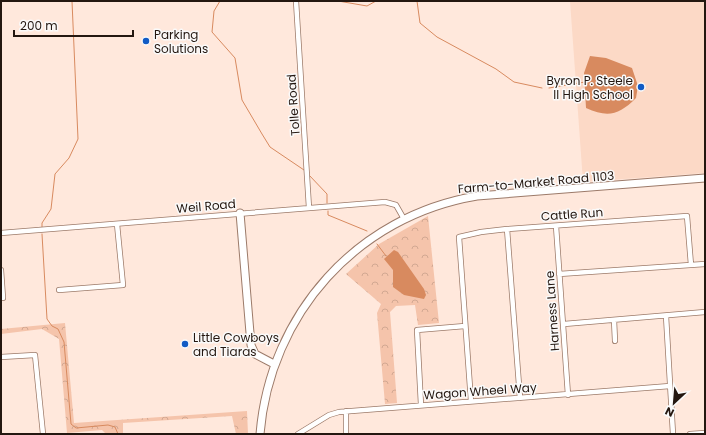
<svg xmlns="http://www.w3.org/2000/svg" width="706" height="435" font-family="Poppins,sans-serif">
<style>
.built{fill:#fcd9c6}
.forest{fill:url(#forest-crowns)}
.water{fill:#d88a5f}
.lines{fill:none;stroke-linecap:round;stroke-linejoin:round}
.stream{stroke:#d88a5f;stroke-width:1}
.street-casing{stroke:#9c7a69;stroke-width:6}
.secondary-casing{stroke:#9c7a69;stroke-width:9}
.street{stroke:#fff;stroke-width:4.5}
.secondary{stroke:#fff;stroke-width:7}
.poi-dot{fill:#115bc5;stroke:#fafafa;stroke-width:1.5}
.labels{text-anchor:middle;dominant-baseline:central;stroke-width:3;stroke-linejoin:round;paint-order:stroke}
.poi-label{font-size:12px;fill:#241710;stroke:#fafafa;text-anchor:start}
.street-label{font-size:12px;fill:#241710;stroke:#fafafa}
</style>
<defs>
<pattern id="forest-crowns" width="20" height="18" patternUnits="userSpaceOnUse"><rect width="20" height="18" fill="#f5c4ab"/><path d="M2 6a3 3 0 1 1 6 0M12 15a3 3 0 1 1 6 0" fill="none" stroke="#d2a892"/></pattern>
</defs>
<rect width="100%" height="100%" fill="#ffe8dc"/>
<path class="built" d="M570,1H705V173L583,182Z"/>
<path class="forest" d="M428,216L439,323L418,325L415,305L396,306L390,312L397,403L385,404L377,313L381,304L346,274L379,244Z
M65,323L74,423L247,411L248,434H236L232,416L123,423V434H106L102,430L67,433L59,339L42,329L1,334V329Z"/>
<path class="water" d="M590,56L606,58L632,68L638,86L636,98C619,115 608,118 586,108L584,73Z
M394,250L398,252L424,289L426,295L424,299L404,295L393,287V270L384,259Z"/>
<g class="lines">
<path class="stream" d="M220,1L214,11L212,32L235,58L242,100L262,134L270,147L304,170
M338,1L367,6L376,1
M417,1L420,23L437,37L496,69L514,82L542,88
M549,88L585,82
M309,175L327,194V203
M328,211V215L367,231
M42,227V223L51,209L55,174L69,158L78,139L72,1
M42,234L47,319L52,326L58,329L64,342L71,424L76,428L108,425L115,427L118,434
M377,244L386,256"/>
<g class="street-casing">
<path id="street" d="M296,1L309,208
M556,226L568,395
M507,229L520,398
M1,233L385,202L396,205L404,219
M1,270L3,298
M559,274L705,264
M59,290L123,285L117,224
M666,316L673,434
M614,320L615,341
M564,324L705,312
M1,357L35,355L43,434
M471,401L459,237L481,232L507,229L687,216L691,265
M421,405L417,330L465,326
M298,434L329,415L339,412L670,386
M346,434V411
M690,434L705,433"/>
</g>
<g class="secondary-casing">
<path id="secondary" d="M240,213L251,345L255,354L274,364
M260,434C270,314 357,216 477,196L705,178"/>
</g>
<use href="#street" class="street"/>
<use href="#secondary" class="secondary"/>
</g>
<g class="poi-dot">
<circle cx="146" cy="41" r="4"/>
<circle cx="641" cy="87" r="4"/>
<circle cx="185" cy="344" r="4"/>
</g>
<g class="labels">
<g class="poi-label">
<text x="154" y="34">Parking<tspan x="154" dy="14">Solutions</tspan></text>
<text x="633" y="80" text-anchor="end">Byron P. Steele<tspan x="633" dy="14">II High School</tspan></text>
<text x="193" y="337">Little Cowboys<tspan x="193" dy="14">and Tiaras</tspan></text>
</g>
<g class="street-label">
<text transform="translate(293 105) rotate(-94)">Tolle Road</text>
<text transform="translate(536 182) rotate(-5)">Farm-to-Market Road 1103</text>
<text transform="translate(206 206) rotate(-5)">Weil Road</text>
<text transform="translate(572 214) rotate(-4)">Cattle Run</text>
<text transform="translate(552 311) rotate(-94)">Harness Lane</text>
<text transform="translate(480 391) rotate(-4)">Wagon Wheel Way</text>
</g>
</g>
<rect width="706" height="435" fill="none" stroke="#241710" stroke-width="4"/>
<g transform="translate(674 403) rotate(206)" stroke="#fafafa" stroke-width="3" paint-order="stroke">
<path d="M0-3L7 15L0 10L-7 15Z" fill="#241710"/>
<text y="-6" font-size="11" font-weight="bold" text-anchor="middle" fill="#241710">N</text>
</g>
<path d="M14 30v6h119v-6" fill="none" stroke="#241710" stroke-width="2"/>
<text x="20" y="30" font-size="12" fill="#241710" stroke="#fafafa" stroke-width="3" paint-order="stroke">200 m</text>
</svg>
